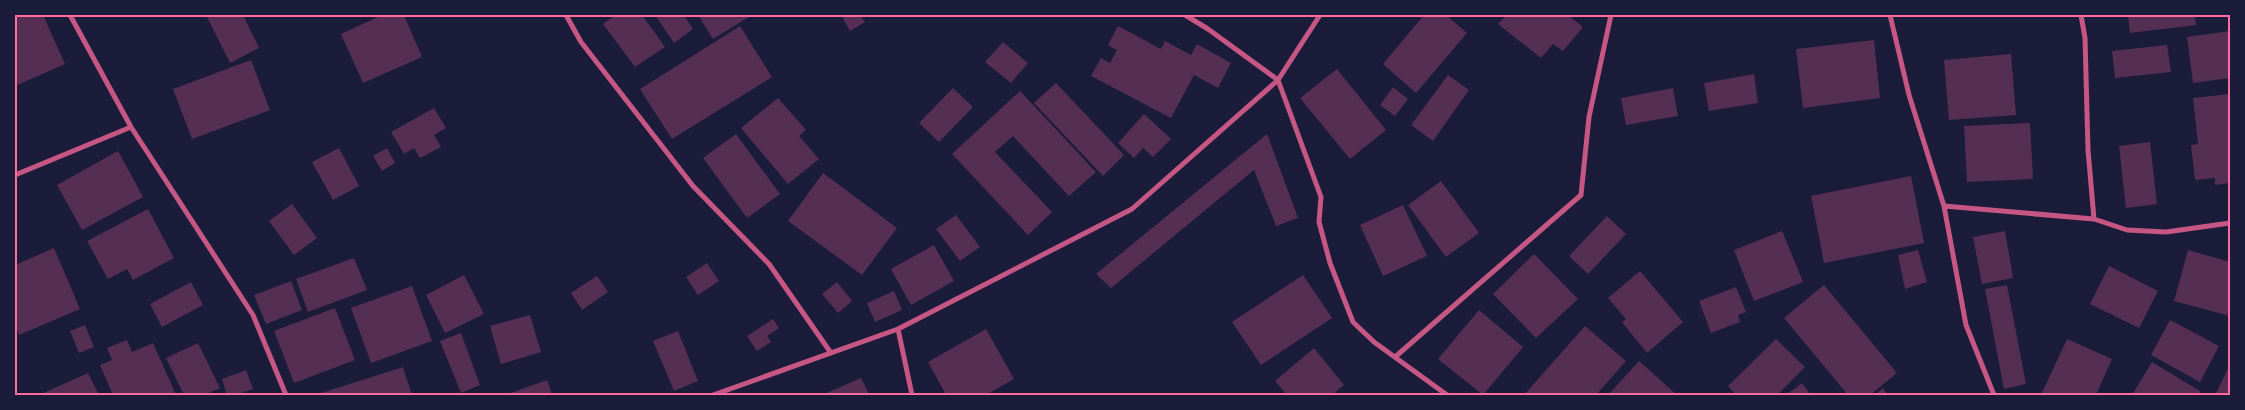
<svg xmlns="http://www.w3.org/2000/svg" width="2245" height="410" font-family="Manrope,sans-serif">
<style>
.building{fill:#542f53}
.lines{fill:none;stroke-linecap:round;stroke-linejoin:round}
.minor{stroke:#c65784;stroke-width:5}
.neatline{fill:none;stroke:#ff6b9d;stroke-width:2}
</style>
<rect width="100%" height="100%" fill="#1b1b3a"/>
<path class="building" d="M15,15H43L65,64L15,86Z
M206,15H243L259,48L230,63Z
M382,15H404L422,57L363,83L341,34Z
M615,15H642L665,47L635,67L603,24Z
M655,15H684L693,29L674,43Z
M698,15H752L713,39Z
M841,15H860L865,22L850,31Z
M1424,15H1446L1467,33L1416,93L1383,64Z
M1506,15H1568L1583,27L1563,51L1553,44L1541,58L1498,24Z
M2128,15H2195L2196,25L2130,33Z
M740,26L772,77L672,139L640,89Z
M1118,26L1161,49L1165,41L1191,55L1197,44L1231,63L1218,88L1194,75L1171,118L1091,76L1101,58L1110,63L1117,50L1108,45Z
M2230,31V78L2193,83L2187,37Z
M1874,40L1880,98L1803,108L1796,49Z
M1003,42L1028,63L1011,83L985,62Z
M2167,45L2171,72L2115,78L2112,51Z
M2011,54L2016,115L1949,120L1944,60Z
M251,60L270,110L192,139L173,89Z
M1337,69L1386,130L1350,159L1300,98Z
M1754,74L1758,103L1709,111L1704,83Z
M1448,75L1469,90L1433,141L1411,125Z
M1056,83L1124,155L1103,176L1034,103Z
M1393,87L1408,99L1395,116L1380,105Z
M953,88L973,107L939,142L919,123Z
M1673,88L1678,116L1626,125L1621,98Z
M1020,91L1096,172L1069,196L1013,136L995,152L1052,212L1028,235L952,154Z
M2230,94V183L2215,185V178L2195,180L2191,145L2198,144L2193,98Z
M778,98L806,130L799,136L819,159L788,184L741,128Z
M434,108L446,128L434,135L441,147L420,158L414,148L404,154L391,132Z
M1144,114L1171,139L1153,157L1143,148L1134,158L1118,143Z
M2030,123L2033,179L1967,182L1964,126Z
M736,134L780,194L747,218L703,158Z
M1267,134L1298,218L1276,226L1254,170L1111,288L1096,274Z
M2150,142L2157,204L2126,208L2119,146Z
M339,148L359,186L333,200L312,162Z
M387,148L395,163L382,171L373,156Z
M118,151L143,197L82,230L57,185Z
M823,173L897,228L862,275L788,221Z
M1911,176L1924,243L1824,263L1811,196Z
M1441,181L1479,233L1446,257L1408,205Z
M292,204L317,238L294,255L269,221Z
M1403,205L1427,256L1383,276L1360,225Z
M148,209L174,258L133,280L127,269L108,279L87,241Z
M956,215L980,247L960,261L936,229Z
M1607,216L1626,234L1588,274L1569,256Z
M1782,231L1803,282L1754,301L1734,250Z
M2005,231L2013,278L1982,284L1973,237Z
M934,245L954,281L911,305L891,269Z
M54,248L80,309L19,335L15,325V265Z
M1918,250L1927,282L1905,289L1898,255Z
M2188,250L2230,262V316L2174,301Z
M1534,254L1578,299L1536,338L1493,294Z
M354,258L367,290L308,312L296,279Z
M707,263L719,281L698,295L686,277Z
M2109,266L2158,291L2139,328L2090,304Z
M1640,271L1683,322L1647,353L1622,322L1626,319L1608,298Z
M464,275L484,314L445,333L426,295Z
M1303,275L1332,318L1261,365L1232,322Z
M597,276L608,292L582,310L571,293Z
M291,281L302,310L266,324L254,295Z
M191,282L203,305L162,327L150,304Z
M837,282L852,301L838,313L822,294Z
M1824,285L1897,373L1870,395H1848L1784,318Z
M2007,285L2026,384L2004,389L1985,289Z
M412,286L432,341L371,363L351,308Z
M1736,287L1746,312L1738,315L1740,322L1711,333L1699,301Z
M894,291L902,310L875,322L867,303Z
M335,308L355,360L294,383L274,331Z
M1479,310L1523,347L1483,395L1438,359Z
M530,315L541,352L501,364L490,326Z
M773,319L779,328L767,336L771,342L757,351L747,336Z
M2170,320L2219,346L2200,382L2151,355Z
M85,325L94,347L79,353L70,331Z
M1585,326L1626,361L1596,395H1524Z
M986,329L1014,379L986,395H946L928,362Z
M678,331L698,381L674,391L653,341Z
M461,333L480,385L461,393L440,341Z
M1776,339L1805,367L1777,395H1736L1728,386Z
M2067,339L2112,359L2096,395H2041Z
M127,340L132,352L153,343L176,395H113L100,365L112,360L107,348Z
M198,343L220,388L204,395H184L166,358Z
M1314,348L1344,385L1332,395H1287L1275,381Z
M1639,361L1677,395H1608Z
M2152,362L2200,391L2198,395H2132Z
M2230,365V395H2215Z
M403,367L412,395H315Z
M246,370L253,389L235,395H227L222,379Z
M88,373L99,395H39Z
M861,378L869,394L822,395Z
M547,380L552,395H505Z
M1802,383L1811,395H1786Z
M1883,388L1888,395H1875Z"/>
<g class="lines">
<path class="minor" d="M70,15L131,127L253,315L286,395
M566,15L581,42L693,186L769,264L831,353
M1185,15L1208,29L1278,80L1321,197L1319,222L1330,263L1353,322L1374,342L1447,395
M1890,15L1909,95L1944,206L1966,325L1994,395
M2081,15L2085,38L2088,150L2094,219L2127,230L2166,232L2230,223
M15,175L131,127
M1944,206L2094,219
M898,329L912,395
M1395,357L1581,195L1589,117L1611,15
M713,395L898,329L1132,209L1278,80L1320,15"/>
</g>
<rect width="2245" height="410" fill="none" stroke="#1b1b3a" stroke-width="32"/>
<rect x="16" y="16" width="2213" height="378" class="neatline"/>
</svg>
